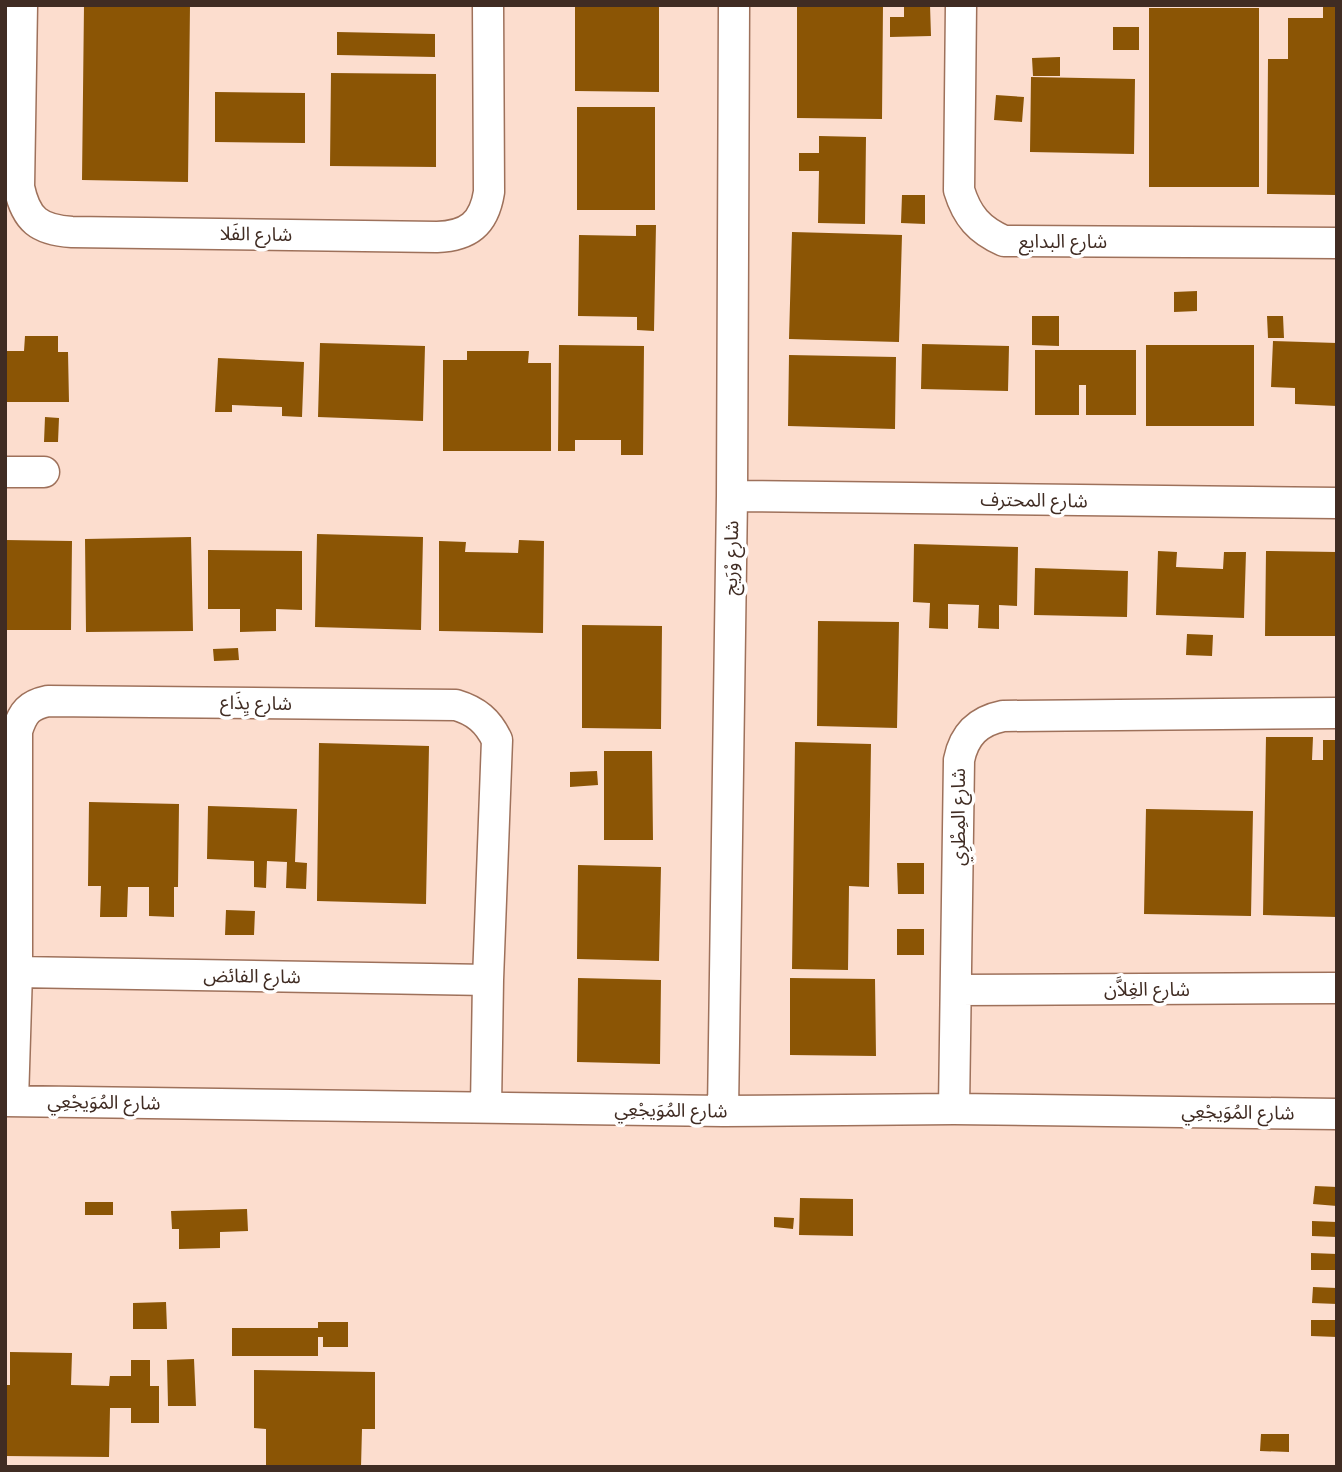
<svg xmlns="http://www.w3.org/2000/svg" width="1342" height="1472" font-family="'DM Sans','Noto Sans Arabic',sans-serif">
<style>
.building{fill:#8b5505}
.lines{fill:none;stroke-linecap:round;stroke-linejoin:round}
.minor-casing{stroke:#9e715b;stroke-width:33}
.minor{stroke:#fff;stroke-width:30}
.labels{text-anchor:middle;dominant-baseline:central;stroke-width:7;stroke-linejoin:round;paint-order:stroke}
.street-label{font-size:19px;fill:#402c23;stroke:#fff}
</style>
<rect width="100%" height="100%" fill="#fcddce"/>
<path class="building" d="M84,5H190L188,182L82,180Z
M575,5H659V92L575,91Z
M797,5H883L882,119L797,118Z
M904,5H930L931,36L890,37V17H904Z
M1323,7H1337V195L1267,194L1268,59H1288V18H1323Z
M1149,8H1259V187H1149Z
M1113,27H1139V50H1113Z
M337,32L435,34V57L337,55Z
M1060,57V76H1033L1032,58Z
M331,73L436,74V167L330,166Z
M1031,77L1135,79L1134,154L1030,152Z
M215,92L305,93V143L215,142Z
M996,95L1024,97L1022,122L994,120Z
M577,107H655V210H577Z
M819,136L866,137L865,224L818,223L819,171H799V153H819Z
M902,195H925V224L901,223Z
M636,225H656L654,331L637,330V317L578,316L579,235L636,236Z
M792,232L902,235L899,342L789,339Z
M1197,291V311L1174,312V292Z
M1032,316H1059V346L1032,345Z
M1267,316H1283L1284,338H1268Z
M25,336H58V352H68L69,402H5V351H24Z
M1273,341L1337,343V406L1295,404V388L1271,387Z
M320,343L425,346L423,421L318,417Z
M922,344L1009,346L1008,391L921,389Z
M559,345L644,346L643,455H621V440H575V451H558Z
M1146,345H1254V426H1146Z
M1035,350H1136V415H1086V385H1079V415H1035Z
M467,351H529L528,363H551V451H443V360H467Z
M789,355L896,357L895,429L788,426Z
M218,358L304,362L302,417L282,416V407L232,405V412H215Z
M45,417L59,418L58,442H44Z
M317,534L423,537L421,630L315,627Z
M191,537L193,631L86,632L85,539Z
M5,540L72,541L71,630H5Z
M519,540L544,541L543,633L439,631V541L466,542L465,552L518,553Z
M914,544L1018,547L1017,606L999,605V629L978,628L979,605L948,604V629L929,628L930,603L913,602Z
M208,550L302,551V610L276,609V631L240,632V609H208Z
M1158,551L1177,552L1176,567L1223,569L1224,552H1246L1244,618L1156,615Z
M1266,551L1337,552V636H1265Z
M1035,568L1128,571L1127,617L1034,615Z
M818,621L899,622L897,728L817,726Z
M582,625L662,626L661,729L582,728Z
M1187,634L1213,635L1212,656L1186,655Z
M238,648L239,660L214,661L213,649Z
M1266,737H1313L1312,760H1323V740H1337V917L1263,915Z
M795,742L871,744L869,887L849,886L848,970L792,969Z
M319,743L429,746L426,904L317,901Z
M604,751H652L653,840H604Z
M597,771L598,785L570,787V772Z
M89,802L179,804L178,887H174V917L149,916V887H128L127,917H100L101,886H88Z
M208,806L297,809L295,862L307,863L306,889L286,888L287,862L267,861L266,888L254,887V861L207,859Z
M1146,809L1253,811L1251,916L1144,914Z
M897,863H924V894H898Z
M578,865L661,867L659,961L577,959Z
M226,910L255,911L254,935H225Z
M897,929H924V955H897Z
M578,978L661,980L660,1064L577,1062Z
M790,978L875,979L876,1056L790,1055Z
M1315,1186L1337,1187V1206L1313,1204Z
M800,1198L853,1199V1236L799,1235Z
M85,1202H113V1215H85Z
M247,1209L248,1231L220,1232V1248L179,1249V1229H172L171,1211Z
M774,1217L794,1218L793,1229L774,1227Z
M1312,1221L1337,1222V1237L1312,1236Z
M1311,1253L1337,1254V1270H1311Z
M1313,1287L1337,1288V1304L1312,1303Z
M166,1302L167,1329H133V1303Z
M1311,1320H1337V1337L1311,1336Z
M318,1322H348V1347H323V1337H318V1356H232V1328H318Z
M10,1352L72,1353L71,1385L109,1386L110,1376H131V1360H150V1386H159V1423H131V1408H110L109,1457L5,1456V1385H10Z
M194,1359L196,1406H168L167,1360Z
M254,1370L375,1372V1429H362L361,1467H266V1429L254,1428Z
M1261,1434H1289V1452L1260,1451Z"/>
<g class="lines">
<g class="minor-casing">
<path id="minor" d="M22,5L19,187C26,220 39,230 72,232L437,237C468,236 484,224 489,192L488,5
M961,5L959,190C967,216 979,230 1004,241L1337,243
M5,472H44
M732,496L1337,503
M17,972L488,980
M957,990L1337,988
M5,1101L723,1111L954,1109L1337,1114
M13,1101L17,972V731C23,712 29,705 48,701L456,705C476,711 488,721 497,740L488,980L486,1107
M954,1109L959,760C964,735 978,721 1003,716L1337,713
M723,1111L732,496L734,5"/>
</g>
<use href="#minor" class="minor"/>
</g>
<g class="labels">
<g class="street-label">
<text transform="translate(256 234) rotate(1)">شارع الفَلا</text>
<text x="1063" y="241">شارع البدايع</text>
<text transform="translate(1034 500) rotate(1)">شارع المحترف</text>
<text transform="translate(731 558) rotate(-89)">شارع وْرَيج</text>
<text transform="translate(256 703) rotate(1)">شارع يِذَاع</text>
<text transform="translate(958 817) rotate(-90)">شارع المِطْرِي</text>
<text transform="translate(252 976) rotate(1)">شارع الفائض</text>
<text x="1147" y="989">شارع الغِلاَّن</text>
<text transform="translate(104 1102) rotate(1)">شارع المُوَيجْعِي</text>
<text transform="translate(671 1110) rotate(1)">شارع المُوَيجْعِي</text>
<text transform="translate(1238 1112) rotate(1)">شارع المُوَيجْعِي</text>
</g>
</g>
<rect width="1342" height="1472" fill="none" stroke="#402c23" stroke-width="14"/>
</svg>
